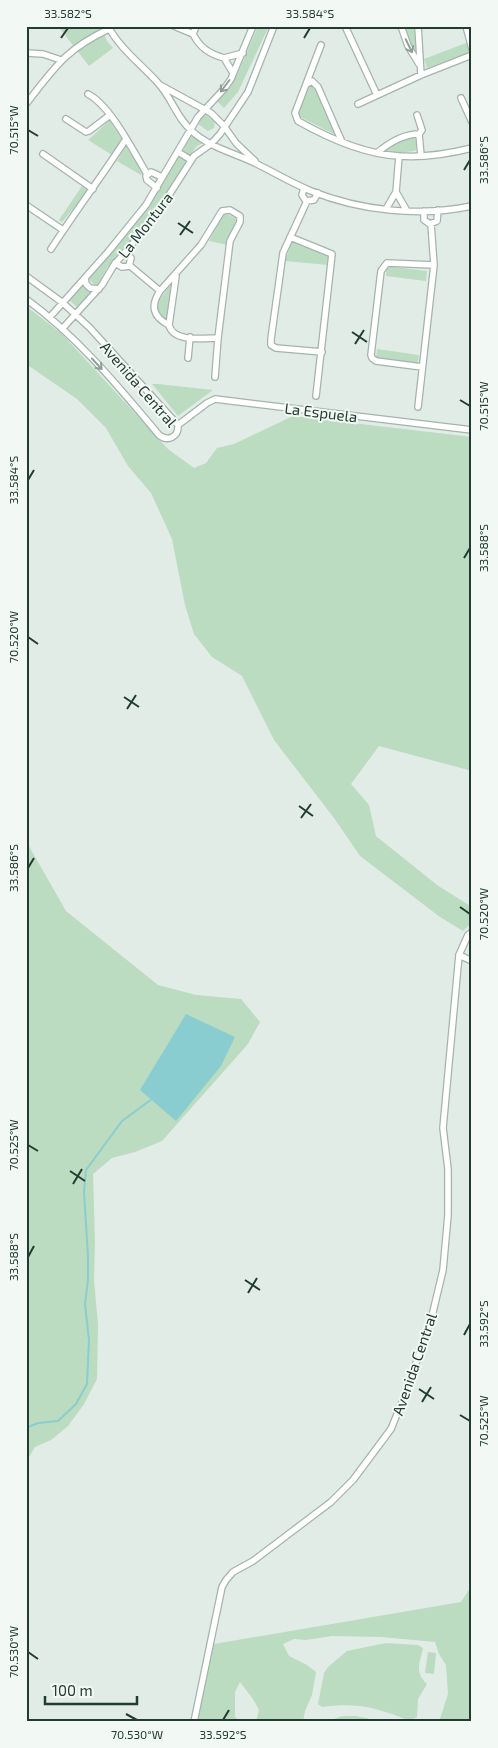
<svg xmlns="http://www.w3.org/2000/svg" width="498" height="1748" font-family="'Exo 2',sans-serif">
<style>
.green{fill:#bbdcc0}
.water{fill:#8acdd0}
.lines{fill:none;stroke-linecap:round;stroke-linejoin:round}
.stream{stroke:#8acdd0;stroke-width:2}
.street-casing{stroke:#a4b4ac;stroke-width:8}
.street{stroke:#fff;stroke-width:5.5}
.oneway{stroke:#909e98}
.ticks{fill:none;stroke:#223c32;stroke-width:2}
.labels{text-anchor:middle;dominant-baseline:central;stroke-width:4;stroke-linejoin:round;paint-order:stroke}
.street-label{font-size:15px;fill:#223c32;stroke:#f2f8f4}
.neatline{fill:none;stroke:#223c32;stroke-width:2}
.ticks-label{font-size:12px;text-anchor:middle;fill:#223c32}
</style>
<rect width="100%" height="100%" fill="#e1ece6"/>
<path class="green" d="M58,26H101L107,41L113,48L89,66Z
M258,26H269L238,92L224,108L217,101L230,87L238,73Z
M405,26H414L416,54L408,39Z
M466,43L470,52L427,68L424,59Z
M310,84L314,85L336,135L298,116L297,113Z
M205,114L215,121L214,128L208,131L198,124L197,121L202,115Z
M110,120L122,139L112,155L88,140Z
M191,135L204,142L196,147L190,156L183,151Z
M413,137L416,141V150L414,151L396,153L385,150L390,145Z
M127,144L144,171L141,175L117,161Z
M178,157L187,161L152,216L107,268L97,287L88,279L146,210Z
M82,186L89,190L62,222L59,220Z
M224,213L237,219L230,235L228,245L209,241Z
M292,242L329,256L328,265L285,261Z
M387,266L427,271L426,281L386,276Z
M83,284L88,290L93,291L78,308L69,300Z
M169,287H171L167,320C150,309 159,300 169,287Z
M26,306L62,334L168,449L194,468L206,463L217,448L234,444L293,416L472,437V771L379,746L351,784L369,805L376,836L437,885L472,907V922L463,931L440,917L360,856L334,818L274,740L242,676L212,657L194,634L185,605L172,539L151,493L128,466L106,428L77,399L26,364Z
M377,349L419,355L418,364L376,358Z
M152,384H158L213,390L178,416Z
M26,841L66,911L158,985L196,995L241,999L260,1022L248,1044L162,1141L135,1152L112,1158L93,1174L95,1242L94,1280L98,1324L97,1379L84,1404L68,1426L51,1440L35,1447L26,1462Z
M472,1585V1722H439L448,1694L446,1665L439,1654L435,1642L381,1637L332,1636L306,1640L294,1639L283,1644L289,1656L307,1665L316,1672L312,1695L305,1711L303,1722H256L259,1710L253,1699L240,1682L235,1692V1717L241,1722H196L214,1644L461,1602Z
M386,1643L418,1645L423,1648C420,1663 414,1672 427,1684L418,1699L417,1717L410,1721C378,1708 357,1702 322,1707L318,1704L324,1673L328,1667L347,1651Z
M428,1652L436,1653L434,1674L425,1673Z
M342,1716H356L383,1722H326Z"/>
<path class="water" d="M186,1014L235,1037L221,1066L176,1121L140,1090Z"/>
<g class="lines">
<path class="stream" d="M26,1428L38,1423L58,1421L76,1404L87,1384L89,1340L85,1304L88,1280V1257L84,1192L86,1170L122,1121L152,1099"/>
<g class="street-casing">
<path id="street" d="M108,26C120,49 141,64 158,83C172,98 177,119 193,132C209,147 237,154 257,164C275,173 292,183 311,191C361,211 419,217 472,206
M174,26L193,34
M196,26L193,34C200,48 210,54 224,58
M345,26L377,95
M401,26L408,46L419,64
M418,26L421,75
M466,26L472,49
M321,45L295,113L298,121C328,138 364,154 399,156C424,158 448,154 472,148
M26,53L43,54L61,60
M233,73L224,58L243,53
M307,84L312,81L318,87L342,142
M160,85L211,113L224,126L236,143L255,161
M88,94C111,106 133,151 147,174
M461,98L472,122
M26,104C55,67 66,49 109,29
M358,104L421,75L472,55
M417,115L422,130L419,134L421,156
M66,119L86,132L89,131L110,115
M178,152L191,160
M378,152C389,143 404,134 419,134
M43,154L93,189
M157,188L147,180L146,176L151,172L162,177
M304,188L302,195L306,201L314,200L318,193
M396,192L407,211
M307,201L283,253L271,339V345L276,348L322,352
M26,205L63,230
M386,209L396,192L399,156
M424,211V220L430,224L437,221L438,210
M290,237L332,254L316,396
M51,249C75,212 102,176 126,139
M115,263L122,267L129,266L131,258L125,252
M129,265L160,291C150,306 153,317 169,325C173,343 205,338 218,338
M26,276L63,303L90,328L178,425C179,437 168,442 159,435C119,387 77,336 26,299
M85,278L86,284L90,288L99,289
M160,291L201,245L222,211L230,210L240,216V222L230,241L218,338L215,377
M50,317L108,252L146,205L198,117L224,89L231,79L253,26
M169,325L176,276
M62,329L102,285L114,265L153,220L194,156L211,144L220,134L248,92L274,26
M188,358L190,337
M422,367L376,361L372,358L371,355L381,271L387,263L434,265
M418,407L434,265L431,224
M178,425L207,403L215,399L472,430
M459,955L472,961
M194,1722L222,1587L226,1580L233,1572L253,1561L331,1502L353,1480L391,1429L407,1390L432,1316L443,1270L448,1215V1169L443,1128L459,955L468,935L472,932"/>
</g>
<use href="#street" class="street"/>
</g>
<defs><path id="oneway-shaft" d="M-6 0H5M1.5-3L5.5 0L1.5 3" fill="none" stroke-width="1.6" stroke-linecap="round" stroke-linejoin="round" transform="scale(1.25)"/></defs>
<g class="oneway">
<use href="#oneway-shaft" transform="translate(409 46) rotate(64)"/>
<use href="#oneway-shaft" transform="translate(225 86) rotate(127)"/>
<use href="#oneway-shaft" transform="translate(97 364) rotate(47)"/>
</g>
<path class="ticks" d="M61,38L68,28M304,38L310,28M28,130L38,136M464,170L470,160M178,223L193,233M180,235L190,221M352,332L367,342M355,344L364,330M460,400L470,406M28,480L34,470M464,558L470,548M28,637L38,644M124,697L139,707M127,709L136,695M299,806L313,816M301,818L311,804M28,868L34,858M460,907L470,914M28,1145L38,1151M70,1171L85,1181M73,1184L82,1169M28,1257L34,1246M245,1280L260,1290M248,1293L257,1278M464,1335L470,1324M419,1389L434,1399M422,1402L431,1387M460,1415L470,1421M28,1652L38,1659M126,1714L137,1720M223,1720L229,1710"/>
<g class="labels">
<g class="street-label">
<text transform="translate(145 225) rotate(-52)">La Montura</text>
<text transform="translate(139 384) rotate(49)">Avenida Central</text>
<text transform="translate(321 412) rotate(7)">La Espuela</text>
<text transform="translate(414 1364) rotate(-71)">Avenida Central</text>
</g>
</g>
<rect width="498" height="1748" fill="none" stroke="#f2f8f4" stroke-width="55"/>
<path d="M45 1696v8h92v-8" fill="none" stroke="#223c32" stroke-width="2.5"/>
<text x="52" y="1696" font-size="15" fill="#223c32" stroke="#f2f8f4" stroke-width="4" paint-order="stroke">100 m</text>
<rect x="28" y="28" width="442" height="1692" class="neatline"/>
<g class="ticks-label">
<text x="68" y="18">33.582°S</text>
<text x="310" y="18">33.584°S</text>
<text transform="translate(14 130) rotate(-90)" y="4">70.515°W</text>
<text transform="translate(484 160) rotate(-90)" y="4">33.586°S</text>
<text transform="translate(484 406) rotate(-90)" y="4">70.515°W</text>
<text transform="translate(14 480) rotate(-90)" y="4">33.584°S</text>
<text transform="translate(484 548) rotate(-90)" y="4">33.588°S</text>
<text transform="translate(14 637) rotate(-90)" y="4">70.520°W</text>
<text transform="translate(14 868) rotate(-90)" y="4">33.586°S</text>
<text transform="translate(484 914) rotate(-90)" y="4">70.520°W</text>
<text transform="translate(14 1145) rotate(-90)" y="4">70.525°W</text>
<text transform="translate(14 1257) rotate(-90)" y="4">33.588°S</text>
<text transform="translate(484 1324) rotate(-90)" y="4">33.592°S</text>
<text transform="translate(484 1421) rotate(-90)" y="4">70.525°W</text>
<text transform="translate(14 1652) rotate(-90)" y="4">70.530°W</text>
<text x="137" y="1739">70.530°W</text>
<text x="223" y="1739">33.592°S</text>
</g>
</svg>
